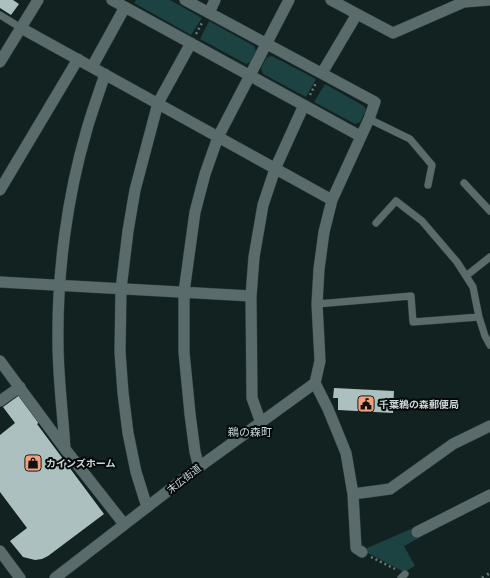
<svg xmlns="http://www.w3.org/2000/svg" width="490" height="578" font-family="'IBM Plex Sans','Noto Sans JP',sans-serif">
<style>
.green{fill:#1c4241}
.building{fill:#acc0bf}
.lines{fill:none;stroke-linecap:round;stroke-linejoin:round}
.service-casing{stroke:#303b3b;stroke-width:8}
.minor-casing{stroke:#303b3b;stroke-width:12}
.tertiary-casing{stroke:#303b3b;stroke-width:12}
.path{stroke:#687676;stroke-width:2.5;stroke-dasharray:2 3;stroke-linecap:butt}
.service{stroke:#596b6a;stroke-width:7}
.minor{stroke:#596b6a;stroke-width:11}
.tertiary{stroke:#596b6a;stroke-width:11}
.rail{stroke:#6d7a7a;stroke-width:3;stroke-dasharray:2 4;stroke-linecap:butt}
.labels{text-anchor:middle;dominant-baseline:central;stroke-width:4;stroke-linejoin:round;paint-order:stroke}
.poi-label{font-size:10px;font-weight:bold;fill:#cad4d4;stroke:#040a0a;text-anchor:start}
.street-label{font-size:10px;fill:#cad4d4;stroke:#040a0a}
.neighbourhood-label{font-size:11px;fill:#bfd4d3;stroke:#040a0a}
</style>
<rect width="100%" height="100%" fill="#112221"/>
<path class="green" d="M136,0H170L202,18L191,35L134,3Z
M209,21L254,46L256,51L251,62L246,64L200,39Z
M272,56L316,79L306,97L263,74L261,68L267,57Z
M325,84L364,106L366,110L360,122L355,124L314,102Z
M413,528L419,538L404,546L415,566L404,572L366,552L367,548Z"/>
<path class="building" d="M0,0H13L19,4L11,15L0,8Z
M334,388L394,391L393,413L338,410V398H333Z
M21,394L41,421L37,424L104,514L48,556L42,559L35,560L23,557L10,541L27,528L0,492V435L15,423L3,407Z"/>
<g class="lines">
<g class="service-casing">
<path id="service" d="M0,15L21,28
M369,119L410,139L432,165L428,185
M464,183L490,211
M376,223L396,201L422,221L457,262L473,287L479,317L485,336L490,345
M466,276L490,257
M317,304L411,296L413,322L479,317
M401,578L405,574"/>
</g>
<g class="minor-casing">
<path id="minor" d="M112,0L360,136
M185,0L375,102L369,119L332,200L324,232L319,269L317,304L320,361L315,383L328,409L346,453L353,494L356,548L362,552
M209,13L215,0
M357,14L393,33L464,2L490,0
M21,28L332,200
M92,67L125,7
M322,73L357,14L331,0
M0,190L78,59
M0,282L251,296
M0,361L65,449L124,524
M0,401L20,387
M261,423L252,398L251,296L254,257L263,205L275,169L304,105
M65,449C63,414 58,378 58,343C57,273 67,197 87,129C92,111 99,93 105,74
M199,467L195,452L190,414L184,352V292L195,212L205,174L218,137L289,0
M353,494L390,489L453,444L490,426
M147,507L136,472L128,433L123,393L120,352L121,289L128,231L135,190L158,103L191,43
M417,532L490,495"/>
</g>
<g class="tertiary-casing">
<path id="tertiary" d="M0,62L38,0
M0,551L20,578
M55,578L199,467L315,383"/>
</g>
<path class="path" d="M196,34L202,23
M310,95L316,83
M371,557L395,569"/>
<use href="#service" class="service"/>
<use href="#minor" class="minor"/>
<use href="#tertiary" class="tertiary"/>
<path class="rail" d="M482,578L490,573"/>
</g>
<defs>
<g id="civic-square" transform="scale(0.9)"><rect x="-9" y="-9" width="18" height="18" rx="4" fill="#f2a17e" stroke="#040a0a"/><path d="M-.6-6.5H3V-4.5H.6V-3L4-1V1h2V6H-6V1h2V-1L-.6-3ZM-1.2 2.5V6h2.4V2.5Z" fill="#111"/></g>
<g id="shop-square" transform="scale(0.9)"><rect x="-9" y="-9" width="18" height="18" rx="4" fill="#f2a17e" stroke="#040a0a"/><path d="M-5-2.5h2.3a2.7 3.5 0 0 1 5.4 0H5L5.5 6h-11ZM-1.5-2.5h3a1.5 2.3 0 0 0-3 0Z" fill="#111"/></g>
</defs>
<g fill-rule="evenodd">
<use href="#civic-square" x="366" y="404"/>
<use href="#shop-square" x="33" y="463"/>
</g>
<g class="labels">
<g class="poi-label">
<text x="379" y="404">千葉鵜の森郵便局</text>
<text x="46" y="463">カインズホーム</text>
</g>
<g class="street-label">
<text transform="translate(184 479) rotate(-38)">末広街道</text>
</g>
<g class="neighbourhood-label">
<text x="250" y="432">鵜の森町</text>
</g>
</g>
</svg>
